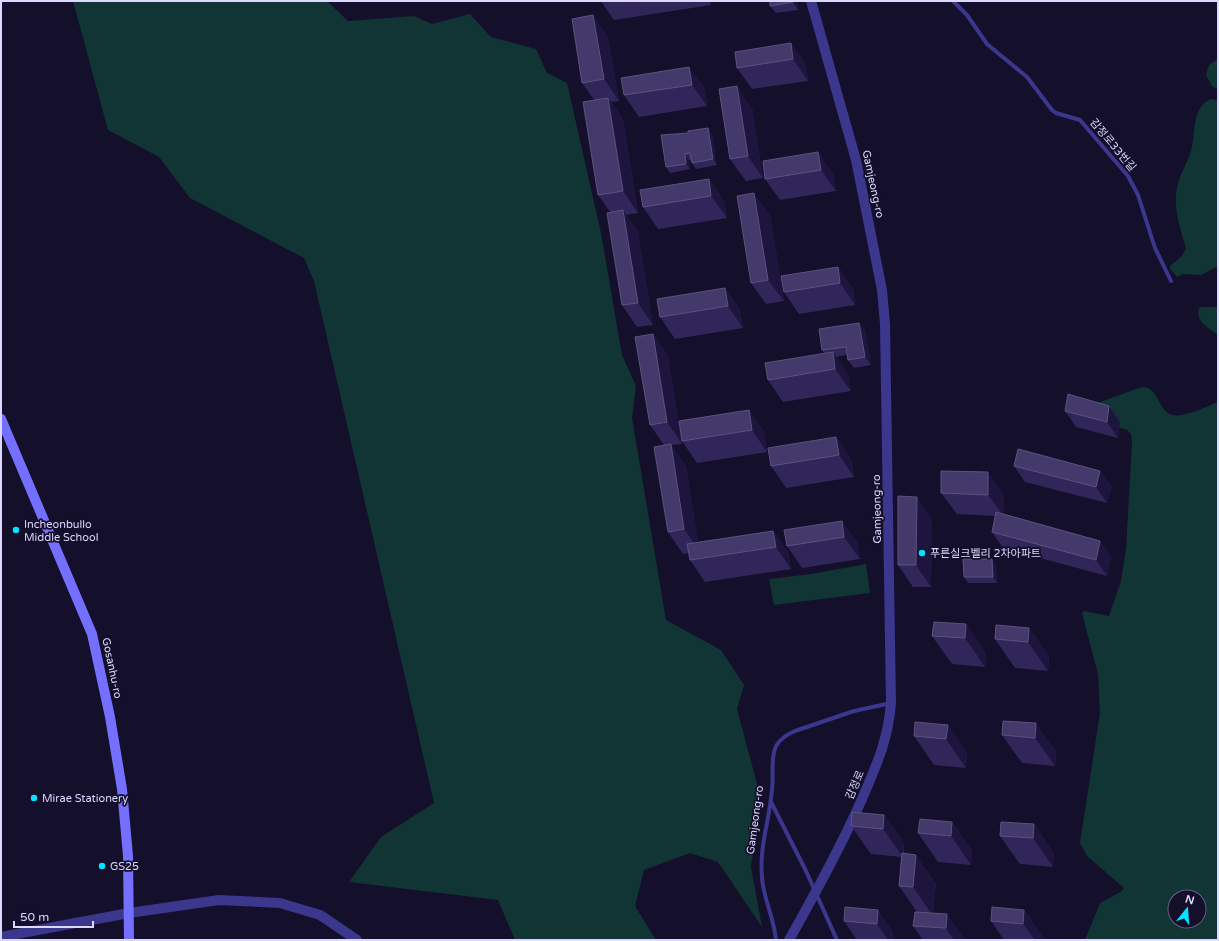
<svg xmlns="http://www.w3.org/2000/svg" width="1219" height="941" font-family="'Varela Round','Noto Sans KR',sans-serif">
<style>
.green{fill:#113534;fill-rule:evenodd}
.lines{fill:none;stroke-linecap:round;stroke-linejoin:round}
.service{stroke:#3b378c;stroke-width:4}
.tertiary{stroke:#3b378c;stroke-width:10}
.secondary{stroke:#746fff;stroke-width:10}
.wall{fill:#312659}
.shaded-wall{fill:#1e153e}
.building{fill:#43396a;stroke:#5c5282}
.poi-dot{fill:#04e2ff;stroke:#140f2a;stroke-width:1.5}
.labels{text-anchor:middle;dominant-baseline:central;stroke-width:3.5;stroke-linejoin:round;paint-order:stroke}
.street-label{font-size:11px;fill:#ddd8ff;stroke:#140f2a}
.poi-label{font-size:11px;fill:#ddd8ff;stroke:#140f2a;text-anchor:start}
</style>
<rect width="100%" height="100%" fill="#140f2a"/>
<path class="green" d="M73,1H327L348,21L414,16L432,24L470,14L491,37L536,49L547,73L567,83L601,233L622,355L636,386L632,418L666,620L721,650L744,685L737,709L760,795L751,867L762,927L718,862L690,853L644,870L635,906L656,940H515L498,900L349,882L381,837L434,803L314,281L304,258L190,198L159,157L108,130Z
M1218,59V90L1212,86L1206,75L1209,65Z
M1211,99L1218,100V266L1201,275L1183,274L1177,277L1170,269V266L1182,256L1186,248C1181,231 1175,214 1176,197C1176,180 1186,166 1191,151C1196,134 1191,107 1211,99Z
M1202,307H1218V335C1208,327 1195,322 1199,308Z
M1142,387C1159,386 1157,411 1173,415C1182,418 1209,406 1218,402V940H1085L1100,903L1122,891L1124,888L1087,856L1080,843L1100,713L1098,674L1082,613L1084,611L1109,616L1121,581L1126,549L1132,442L1131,434L1127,430L1084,416L1094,404ZM1175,897H1199V921H1175Z
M866,564L870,593L774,605L769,579L811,574Z"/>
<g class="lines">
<path class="service" d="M953,1L967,15L987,44L1027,77L1052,110L1056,113L1080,120L1128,176L1138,195L1155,248L1171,281
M771,802L806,871L837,940
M776,940C774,917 763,898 762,877C759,846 770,819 772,789C774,775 770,759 776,746C780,739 788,734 795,731L854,711L891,703"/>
<path class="tertiary" d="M1,937L129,913L219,900L280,903L320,915L357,940
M789,940C815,894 841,847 862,799C877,764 888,740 891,703L885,324L882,290L856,160L811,1"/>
<path class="secondary" d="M1,419L92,634L110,717L122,789L128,856L129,940"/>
</g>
<path class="wall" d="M601,1H710L711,5L614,20Z
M797,1L798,10L776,13L770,6Z
M593,15L608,37L619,101L611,102L623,119L638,213L626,215L638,232L653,325L637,327L622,305L610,212L598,195L594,100L582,83Z
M791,43L806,65L808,81L752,89L737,68Z
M689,67L705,89L707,106L639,117L624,95Z
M752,108L763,178L746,181L730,159Z
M708,128L712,134L717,165L696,169L692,163L691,160H689L690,169L670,173L666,167L688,133Z
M818,152L833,174L836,191L780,200L765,179Z
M709,179L724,201L727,218L658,229L643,207Z
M770,215L784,301L766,304L751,283Z
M838,267L853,289L855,305L799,314L784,292Z
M725,288L740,310L743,328L675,339L660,317Z
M859,323L865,330L871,365L854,368L848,360L847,355L836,357L848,374L851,391L783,402L768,380L824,353L822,350Z
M653,334L668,356L682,444L671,445L686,466L698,542L773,531L788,552L791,569L705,582L690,560L688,553L683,554L668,532L664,445L650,425Z
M1109,406L1120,422L1118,438L1076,427L1065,411Z
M749,410L764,432L767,452L697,463L682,441Z
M836,437L851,459L854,477L786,488L771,466Z
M1014,466L1100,471L1112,487L1107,503L1025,482Z
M941,493L1004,494V514L1100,541L1111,557L1107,576L1003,548L992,532L995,516L957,514Z
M932,519L931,587H913L898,565Z
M842,521L857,542L860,559L802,568L787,546Z
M992,559L996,565L997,583H968L964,577Z
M966,624L986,653L985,667L952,664L932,636Z
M1029,628L1049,656L1048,671L1015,668L995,639Z
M1036,723L1056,752L1055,766L1022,763L1002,735Z
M948,725L967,753L966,768L934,765L914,736Z
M884,815L904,843V854L936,883L933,913L947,914L965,940H923L913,926L917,912L899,886L902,857L871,854L851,826Z
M952,822L972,850L971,865L938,862L918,833Z
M1034,824L1054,853L1053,867L1020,864L1000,836Z
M878,910L893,932V940H857L844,921Z
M1024,910L1044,938V940H1004L991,921Z"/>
<path class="shaded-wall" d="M792,1H797L798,10L793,2Z
M593,15L608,37L619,101L604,79Z
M791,43L806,65L808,81L793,59Z
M689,67L705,89L707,106L692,85Z
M737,86L752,108L763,178L748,156Z
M608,98L623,119L638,213L623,191Z
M708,128L712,134L717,165L713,159Z
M818,152L833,174L836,191L821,170Z
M685,154L689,160L690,169L686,164Z
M709,179L724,201L727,218L711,196Z
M754,193L770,215L784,301L768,280Z
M623,210L638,232L653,325L638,303Z
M838,267L853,289L855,305L840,283Z
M725,288L740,310L743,328L728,306Z
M859,323L865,330L871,365L865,357Z
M653,334L668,356L682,444L667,422Z
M833,352L848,374L851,391L835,369Z
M1109,406L1120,422L1118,438L1107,422Z
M749,410L764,432L767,452L752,430Z
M836,437L851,459L854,477L839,455Z
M671,444L686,466L700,551L684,529Z
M1100,471L1112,487L1107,503L1096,487Z
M988,472L1004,494V516L988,495Z
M917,497L932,519L931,587L916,565Z
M842,521L857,542L860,559L844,537Z
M773,531L788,552L791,569L776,547Z
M1100,541L1111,557L1107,576L1096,560Z
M992,559L996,565L997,583L993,577Z
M966,624L986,653L985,667L965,638Z
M1029,628L1049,656L1048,671L1028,642Z
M1036,723L1056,752L1055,766L1035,738Z
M948,725L967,753L966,768L946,739Z
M884,815L904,843L903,857L883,829Z
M952,822L972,850L971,865L951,836Z
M1034,824L1054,853L1053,867L1033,838Z
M916,855L936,883L933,916L913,887Z
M878,910L893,932V940H888L877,924Z
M1024,910L1044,938V940H1035L1023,924Z
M947,914L965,940H954L946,928Z"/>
<path class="building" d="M770,1H792L793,2L770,6Z
M593,15L604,79L582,83L572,19Z
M791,43L793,59L737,68L735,52Z
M689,67L692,85L624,95L621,78Z
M737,86L748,156L730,159L719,89Z
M608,98L623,191L598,195L583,102Z
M708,128L713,159L692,163L690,153L685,154L686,164L666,167L661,135L688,133V131Z
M818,152L821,170L765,179L763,161Z
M709,179L711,196L643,207L640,190Z
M754,193L768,280L751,283L737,196Z
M623,210L638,303L622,305L607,213Z
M838,267L840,283L784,292L781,276Z
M725,288L728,306L660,317L657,299Z
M859,323L865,357L848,360L846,347L822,350L819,329Z
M653,334L667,422L650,425L635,337Z
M833,352L835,369L768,380L765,363Z
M1068,394L1109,406L1107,422L1065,411Z
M749,410L752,430L682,441L679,421Z
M836,437L839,455L771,466L768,448Z
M671,444L684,529L668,532L654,447Z
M1018,449L1100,471L1096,487L1014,466Z
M941,471L988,472V495L941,493Z
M898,496L917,497L916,565H898Z
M996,512L1100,541L1096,560L992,532Z
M842,521L844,537L787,546L784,530Z
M773,531L776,547L690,560L687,544Z
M963,559H992L993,577H964Z
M934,622L966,624L965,638L932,636Z
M996,625L1029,628L1028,642L995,639Z
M1003,721L1036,723L1035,738L1002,735Z
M915,722L948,725L946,739L914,736Z
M852,812L884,815L883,829L851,826Z
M920,819L952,822L951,836L918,833Z
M1001,822L1034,824L1033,838L1000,836Z
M902,853L916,855L913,887L899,886Z
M845,907L878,910L877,924L844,921Z
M992,907L1024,910L1023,924L991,921Z
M915,912L947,914L946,928L913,926Z"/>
<g class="poi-dot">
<circle cx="16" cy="530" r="4"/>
<circle cx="922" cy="553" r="4"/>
<circle cx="34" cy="798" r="4"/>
<circle cx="102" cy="866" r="4"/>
</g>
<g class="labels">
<g class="street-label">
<text transform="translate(1113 145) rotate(50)">감정로33번길</text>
<text transform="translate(873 184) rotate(78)">Gamjeong-ro</text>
<text transform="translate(877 509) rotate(-91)">Gamjeong-ro</text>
<text transform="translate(112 668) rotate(78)">Gosanhu-ro</text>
<text transform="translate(855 785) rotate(-67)">감정로</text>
<text transform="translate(755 820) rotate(-82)">Gamjeong-ro</text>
</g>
<g class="poi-label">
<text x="24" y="524">Incheonbullo<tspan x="24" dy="13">Middle School</tspan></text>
<text x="930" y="553">푸른실크벨리 2차아파트</text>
<text x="42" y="798">Mirae Stationery</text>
<text x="110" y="866">GS25</text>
</g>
</g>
<rect width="1219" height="941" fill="none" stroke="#ddd8ff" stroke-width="4"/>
<g transform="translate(1187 909) rotate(17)"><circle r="19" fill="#140f2a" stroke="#645f7f"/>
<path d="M0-3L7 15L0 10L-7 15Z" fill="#04e2ff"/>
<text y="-6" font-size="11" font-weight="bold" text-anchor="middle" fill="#ddd8ff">N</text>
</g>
<path d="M14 921v6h79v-6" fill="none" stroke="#ddd8ff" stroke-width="2"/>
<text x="20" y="921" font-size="12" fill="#ddd8ff" stroke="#140f2a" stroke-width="3" paint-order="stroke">50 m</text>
</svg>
